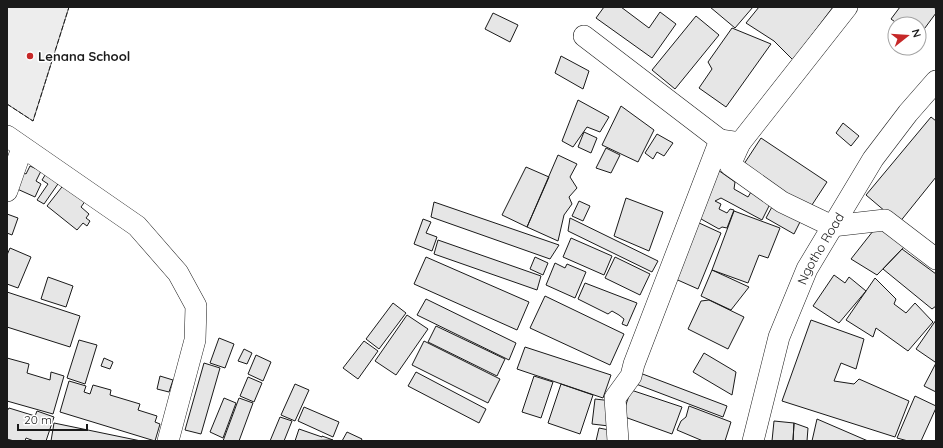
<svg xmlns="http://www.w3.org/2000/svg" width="943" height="448" font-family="Quicksand,sans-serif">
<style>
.built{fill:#ededed;stroke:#6a6a6a}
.building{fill:#e6e6e6;stroke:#1a1a1a}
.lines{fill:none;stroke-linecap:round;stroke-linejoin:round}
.minor-casing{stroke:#1a1a1a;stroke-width:22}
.minor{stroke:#fff;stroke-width:21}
.fence{stroke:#1a1a1a;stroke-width:1;stroke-dasharray:5 2;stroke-linecap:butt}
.poi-dot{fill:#c62828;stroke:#fff;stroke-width:1.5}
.labels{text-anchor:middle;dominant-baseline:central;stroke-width:3;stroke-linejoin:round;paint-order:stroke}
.poi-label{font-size:13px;font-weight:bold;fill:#1a1a1a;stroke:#fff;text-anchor:start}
.street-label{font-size:13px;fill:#1a1a1a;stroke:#fff}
</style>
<rect width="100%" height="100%" fill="#fff"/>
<path class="built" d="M7,7H69L33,121L7,104Z"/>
<path class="building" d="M604,7H621L649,28L660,12L676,24L652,58L596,18Z
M710,7H753L735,28Z
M759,7H833L793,60L774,41L746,23Z
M900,7H935L936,13L919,36V24H898L891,19Z
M493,13L518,25L510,42L485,29Z
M696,16L719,35L675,89L652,70Z
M732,28L771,44L726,107L699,88L712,69L708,62Z
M561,56L589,71L583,89L555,73Z
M578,100L609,117L600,132L587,127L573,147L562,141Z
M621,106L654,130L638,162L602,145Z
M931,117L936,121V177L899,223L866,195Z
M843,123L859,136L851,146L836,133Z
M584,132L597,138L591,153L578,147Z
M657,134L673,143L664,156L657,152L653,159L645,153Z
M761,138L827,182L808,211L742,167Z
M606,148L620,155L611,173L596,168Z
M558,155L577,164L570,177L577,188L569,197L572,204L564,215L558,241L527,227Z
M30,166L41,171L36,181L41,184L35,197L15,188L22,172L26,174Z
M526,167L549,177L527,227L502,215Z
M718,170L735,182L734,189L748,197L751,192L771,202L762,220L721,198L715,201L721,204L719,209L727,213L730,209L734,210L727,228L722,227L719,229L694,215Z
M47,172L60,181L44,204L37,200L48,184L42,180Z
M65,183L86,200L81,207L89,214L86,218L90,221L87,226L83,223L77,230L47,206Z
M626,198L663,212L649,251L614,236Z
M579,201L590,206L583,221L572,216Z
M434,202L559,245L550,259L431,217Z
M774,203L801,220L794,234L766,218Z
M734,211L780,228L768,258L759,255L748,283L712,270Z
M7,214L18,218L12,235L7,233Z
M570,218L658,261L652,272L568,231Z
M423,219L431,222L426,233L437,237L432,251L414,244Z
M697,222L721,233L698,289L671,277Z
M877,226L906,245L877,275L851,259Z
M571,238L612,256L604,275L563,257Z
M438,240L541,276L537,290L434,254Z
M10,248L31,257L18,288L7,284V255Z
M902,249L936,274V306L932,309L883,269Z
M426,257L529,302L517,330L414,284Z
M535,257L548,263L543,275L530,269Z
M615,257L650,274L640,295L605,278Z
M555,263L565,268L567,264L586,272L575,298L546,285Z
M712,270L749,287L731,310L701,296Z
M834,275L845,283L849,277L866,291L839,323L813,306Z
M48,277L73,286L66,307L41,299Z
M875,278L896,299L894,304L906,313L915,303L933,322L908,351L876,328L873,337L846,320Z
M585,283L637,303L627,326L622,324L624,319L619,315L612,311L608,314L578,299Z
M7,292L80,316L70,347L7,327Z
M545,296L624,334L610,365L530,328Z
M426,299L516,343L509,360L417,315Z
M709,300L744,317L728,349L688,329L701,301Z
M393,303L406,313L379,349L366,339Z
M407,315L428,329L396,375L375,361Z
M811,320L864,339L856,369L841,363L834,381L854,384L859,379L909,401L895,437L782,401Z
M936,320V360L935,362L916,349Z
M436,326L505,359L497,376L428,342Z
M219,338L234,344L225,368L210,363Z
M79,340L97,345L85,384L67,378Z
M364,341L378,351L358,379L343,368Z
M424,341L500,379L488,403L412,365Z
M525,347L611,375L603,398L517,369Z
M244,349L252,353L247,364L238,361Z
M704,353L736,372L732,395L693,372Z
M256,355L271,362L263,381L248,374Z
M7,358L29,364L27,373L50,380L51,372L64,376L53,414L7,401Z
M104,358L113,362L110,369L101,366Z
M204,363L220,368L201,434L185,430Z
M936,363V392L924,386Z
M416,372L486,409L479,423L408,386Z
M640,373L727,406L723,417L636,384Z
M160,376L173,380L169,392L157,389Z
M534,376L553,382L541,418L522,412Z
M248,377L262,383L254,402L240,396Z
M69,381L86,386L84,392L90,394L93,385L111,390L110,395L140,404L138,410L157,416L155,422L160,424L155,441L60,412Z
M295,384L309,390L295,421L281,415Z
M561,384L593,395L580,434L548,423Z
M631,390L682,407L672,434L622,416Z
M915,396L936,406V408L921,441H908L897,438Z
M224,398L236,403L223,438L210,432Z
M239,398L253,403L239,441H223Z
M595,399L612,401L609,426L592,424Z
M689,406L731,422L725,441H703L677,430L681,421L686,417Z
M304,407L339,422L333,437L298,421Z
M9,408L35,416L37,411L54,417L46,441H34L26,438L25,441H14L7,439V411Z
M280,417L292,421L284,441H270Z
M817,419L868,441H812Z
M774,421L794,423L793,441H772Z
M54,423L141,441H51Z
M794,423L808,428L807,441H793Z
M599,428L614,431L612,441H596Z
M299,429L322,437V436L333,440L295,441Z
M347,432L362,439L361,441H342Z"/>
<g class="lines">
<g class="minor-casing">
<g id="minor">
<path d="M584,36L720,140"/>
<path d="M7,136L137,226L178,273L196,306L195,340L168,441"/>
<path d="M740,143L847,7"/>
<path d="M7,191L22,148"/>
<path d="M618,441L615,398L631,376L634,364L720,140L740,143L730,165L782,202L832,226L885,220L936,259"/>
<path id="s1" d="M753,441L779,337L807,269L873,159L908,113L936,81"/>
</g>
</g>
<use href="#minor" class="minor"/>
<path class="fence" d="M7,104L33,121L69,7"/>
</g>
<circle class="poi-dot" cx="30" cy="56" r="4"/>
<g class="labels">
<g class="poi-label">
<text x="38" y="56">Lenana School</text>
</g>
<g class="street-label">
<text stroke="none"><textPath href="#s1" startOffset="205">Ngotho Road</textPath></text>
</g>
</g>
<rect width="943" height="448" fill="none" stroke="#1a1a1a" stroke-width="16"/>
<g transform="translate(907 36) rotate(73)"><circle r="19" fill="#ffffff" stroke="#a3a3a3"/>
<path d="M0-3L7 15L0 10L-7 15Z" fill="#c62828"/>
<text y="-6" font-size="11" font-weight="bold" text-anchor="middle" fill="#1a1a1a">N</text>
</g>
<path d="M18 424v6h69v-6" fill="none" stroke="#1a1a1a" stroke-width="2"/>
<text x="24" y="424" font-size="12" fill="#1a1a1a" stroke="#ffffff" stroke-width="3" paint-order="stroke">20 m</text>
</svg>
